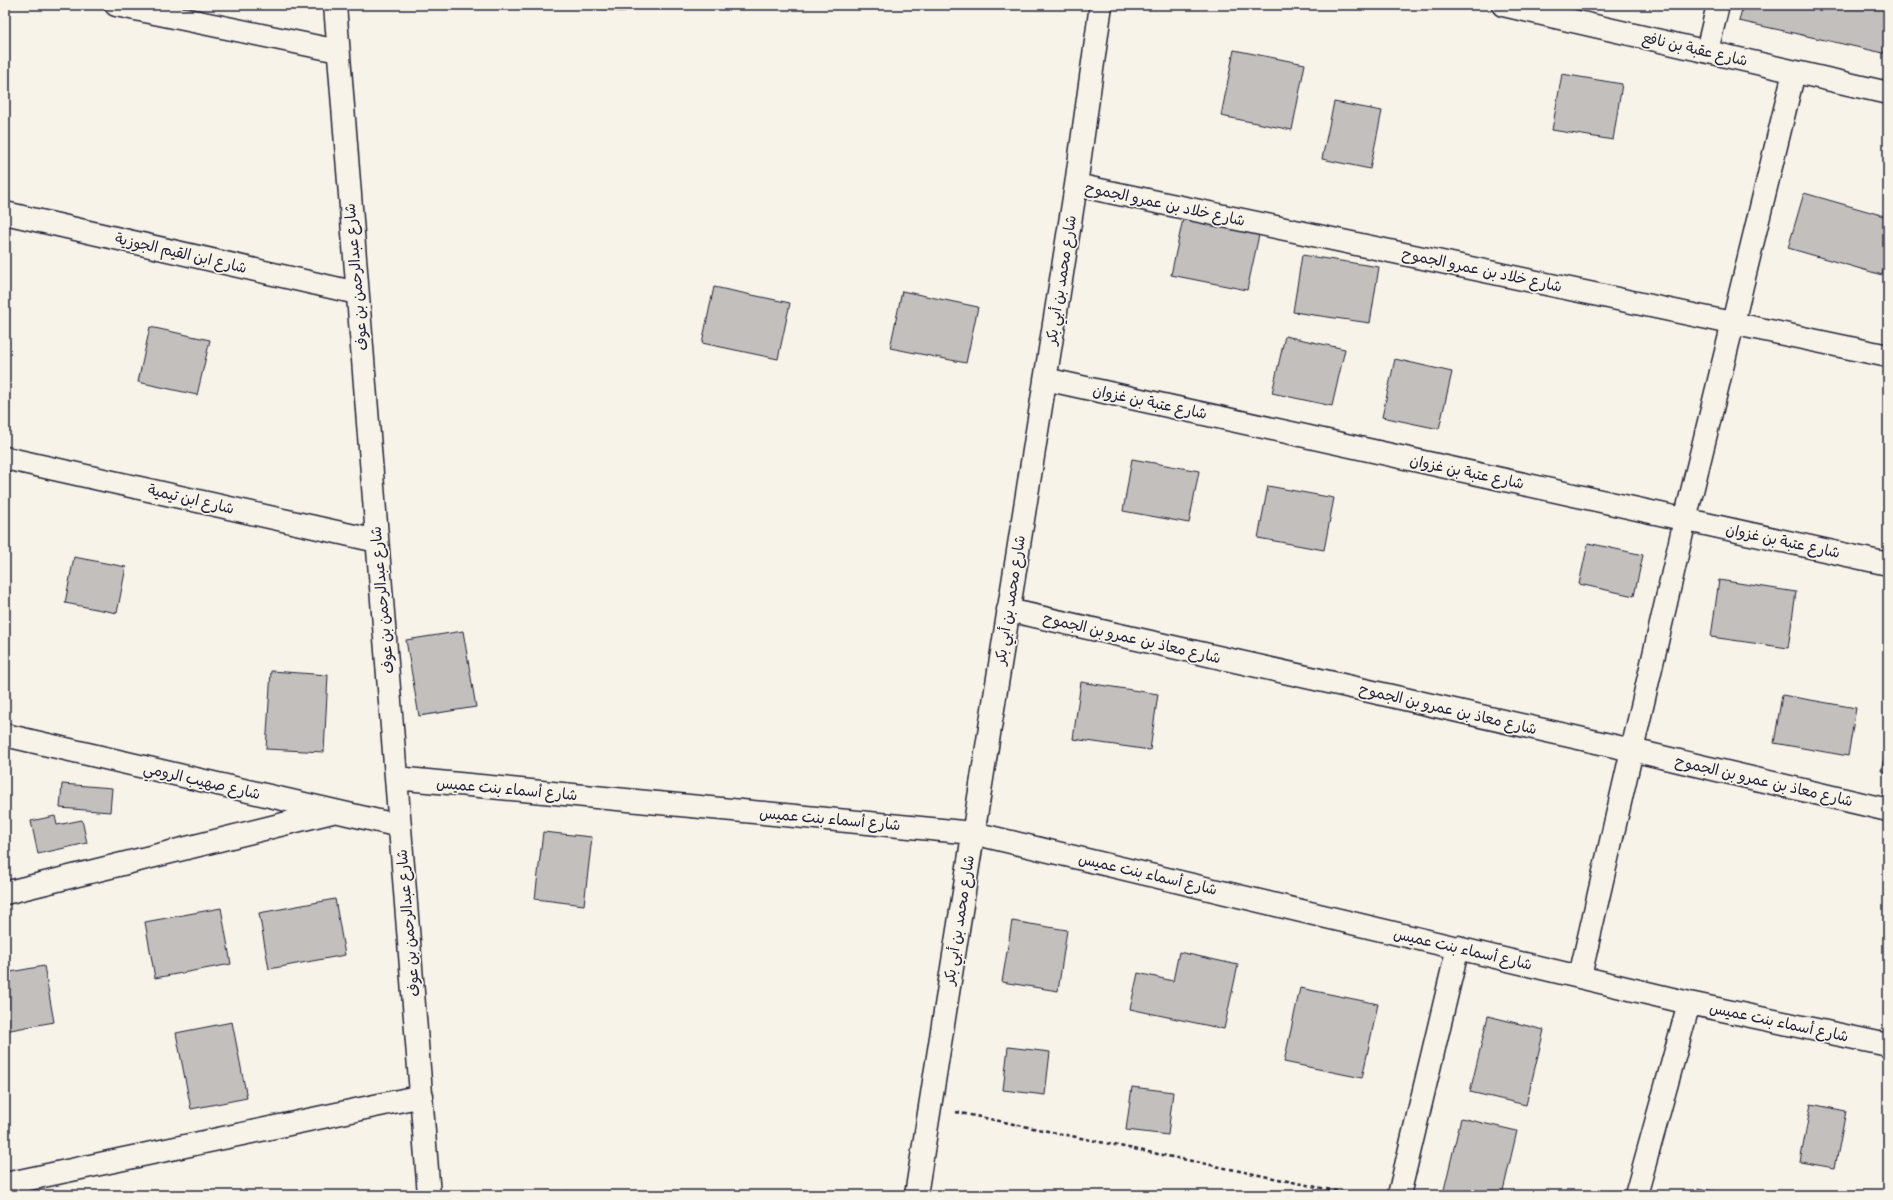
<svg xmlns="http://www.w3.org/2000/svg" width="1893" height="1200" font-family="Itim,'Playpen Sans Arabic',sans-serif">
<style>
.building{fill:#c2bfbd;stroke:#22223b}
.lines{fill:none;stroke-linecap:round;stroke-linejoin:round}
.street-casing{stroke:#22223b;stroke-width:25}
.path{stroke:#22223b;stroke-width:2.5;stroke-dasharray:4 3;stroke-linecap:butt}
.street{stroke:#f7f3e8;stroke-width:22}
.labels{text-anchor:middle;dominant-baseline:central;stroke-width:3.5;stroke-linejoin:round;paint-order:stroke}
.street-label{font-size:15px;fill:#22223b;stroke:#f7f3e8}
</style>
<rect width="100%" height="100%" fill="#f7f3e8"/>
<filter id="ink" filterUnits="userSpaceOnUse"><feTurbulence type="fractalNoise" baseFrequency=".025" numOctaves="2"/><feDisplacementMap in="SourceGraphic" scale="8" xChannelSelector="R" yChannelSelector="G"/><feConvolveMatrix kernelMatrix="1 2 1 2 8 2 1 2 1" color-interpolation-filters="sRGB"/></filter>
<g filter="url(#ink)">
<path class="building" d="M573,5H626L625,12Z
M1743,5H1888V54L1739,21Z
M1234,50L1305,64L1292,130L1221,116Z
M1562,74L1622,84L1613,140L1552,130Z
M1334,102L1382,111L1370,169L1322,159Z
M1804,193L1888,217V253L1882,275L1788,248Z
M1183,219L1259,235L1247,290L1171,275Z
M1302,255L1379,267L1370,323L1293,312Z
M714,287L790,303L778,359L702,343Z
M902,291L978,307L966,363L890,348Z
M150,327L210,340L197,395L138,382Z
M1285,336L1345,349L1332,406L1272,393Z
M1395,359L1452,372L1439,429L1382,417Z
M1132,459L1199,471L1189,523L1123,511Z
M1268,486L1334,498L1324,550L1258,538Z
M1588,543L1643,555L1634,596L1579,584Z
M74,557L126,567L117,613L65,603Z
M1719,580L1796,592L1788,648L1711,637Z
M463,631L476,707L419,716L406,640Z
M271,671L328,675L324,752L266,749Z
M1081,682L1158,694L1150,750L1073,739Z
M1782,695L1856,708L1848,756L1774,743Z
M1888,738V772L1881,771Z
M62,784L112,788L110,812L60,808Z
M55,816L57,825L82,820L87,843L38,854L31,821Z
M543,832L592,837L584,905L535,899Z
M335,899L345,955L269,969L259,913Z
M221,908L231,964L155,978L145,922Z
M1012,921L1067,930L1058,991L1002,982Z
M1179,952L1238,965L1224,1029L1130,1009L1138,973L1173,981Z
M44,966L54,1022L5,1031V973Z
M1300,988L1378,1004L1362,1078L1284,1062Z
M1488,1016L1544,1030L1526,1105L1470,1092Z
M232,1022L247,1098L191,1109L176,1033Z
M1008,1047L1050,1052L1045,1095L1003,1090Z
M1132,1087L1173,1092L1168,1135L1126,1130Z
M1811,1104L1846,1111L1835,1168L1800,1162Z
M1461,1118L1517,1131L1502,1195L1443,1194Z
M1698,1188L1733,1195H1697Z
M567,1191L598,1195H567Z"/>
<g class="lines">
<g class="street-casing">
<path id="street" d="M116,5L338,51
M335,5L429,1195
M1503,5L1888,93
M1707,51L1718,5
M1076,185L1888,356
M5,213L357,293
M1045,379L1888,564
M5,458L377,541
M1008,610L1632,750L1888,810
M5,735L400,826
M396,778L973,833L1689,1003L1888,1045
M5,893L332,812
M1580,976L1685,520L1794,72
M5,1184L422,1096
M916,1195L1076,185L1101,5
M1399,1195L1458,947
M1636,1195L1689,1003"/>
</g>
<path class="path" d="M956,1112L1355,1195"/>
<use href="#street" class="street"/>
</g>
</g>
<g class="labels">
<g class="street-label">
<text transform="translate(1695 49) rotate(13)">شارع عقبة بن نافع</text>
<text transform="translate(1165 204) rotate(12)">شارع خلاد بن عمرو الجموح</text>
<text transform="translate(181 253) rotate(13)">شارع ابن القيم الجوزية</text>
<text transform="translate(1482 270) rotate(12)">شارع خلاد بن عمرو الجموح</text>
<text transform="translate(356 277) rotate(-95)">شارع عبدالرحمن بن عوف</text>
<text transform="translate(1061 280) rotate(-81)">شارع محمد بن أبي بكر</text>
<text transform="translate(1150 402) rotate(12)">شارع عتبة بن غزوان</text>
<text transform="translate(1467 472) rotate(12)">شارع عتبة بن غزوان</text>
<text transform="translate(191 499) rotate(13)">شارع ابن تيمية</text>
<text transform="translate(1783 541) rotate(12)">شارع عتبة بن غزوان</text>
<text transform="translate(382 600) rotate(-95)">شارع عبدالرحمن بن عوف</text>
<text transform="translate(1010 600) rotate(-81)">شارع محمد بن أبي بكر</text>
<text transform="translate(1132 638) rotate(13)">شارع معاذ بن عمرو بن الجموح</text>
<text transform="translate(1448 709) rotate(13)">شارع معاذ بن عمرو بن الجموح</text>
<text transform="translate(202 781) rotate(13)">شارع صهيب الرومي</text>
<text transform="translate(1764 781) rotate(13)">شارع معاذ بن عمرو بن الجموح</text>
<text transform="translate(507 789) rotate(5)">شارع أسماء بنت عميس</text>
<text transform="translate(830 819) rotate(5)">شارع أسماء بنت عميس</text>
<text transform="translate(1148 874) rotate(13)">شارع أسماء بنت عميس</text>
<text transform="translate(959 920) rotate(-81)">شارع محمد بن أبي بكر</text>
<text transform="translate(408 923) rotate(-95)">شارع عبدالرحمن بن عوف</text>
<text transform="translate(1463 949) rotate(13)">شارع أسماء بنت عميس</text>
<text transform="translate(1779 1022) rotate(12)">شارع أسماء بنت عميس</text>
</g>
</g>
<rect width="1893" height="1200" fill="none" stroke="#f7f3e8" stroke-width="20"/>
<rect x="10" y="10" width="1873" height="1180" fill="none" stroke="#22223b" stroke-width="1.5" filter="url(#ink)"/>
</svg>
